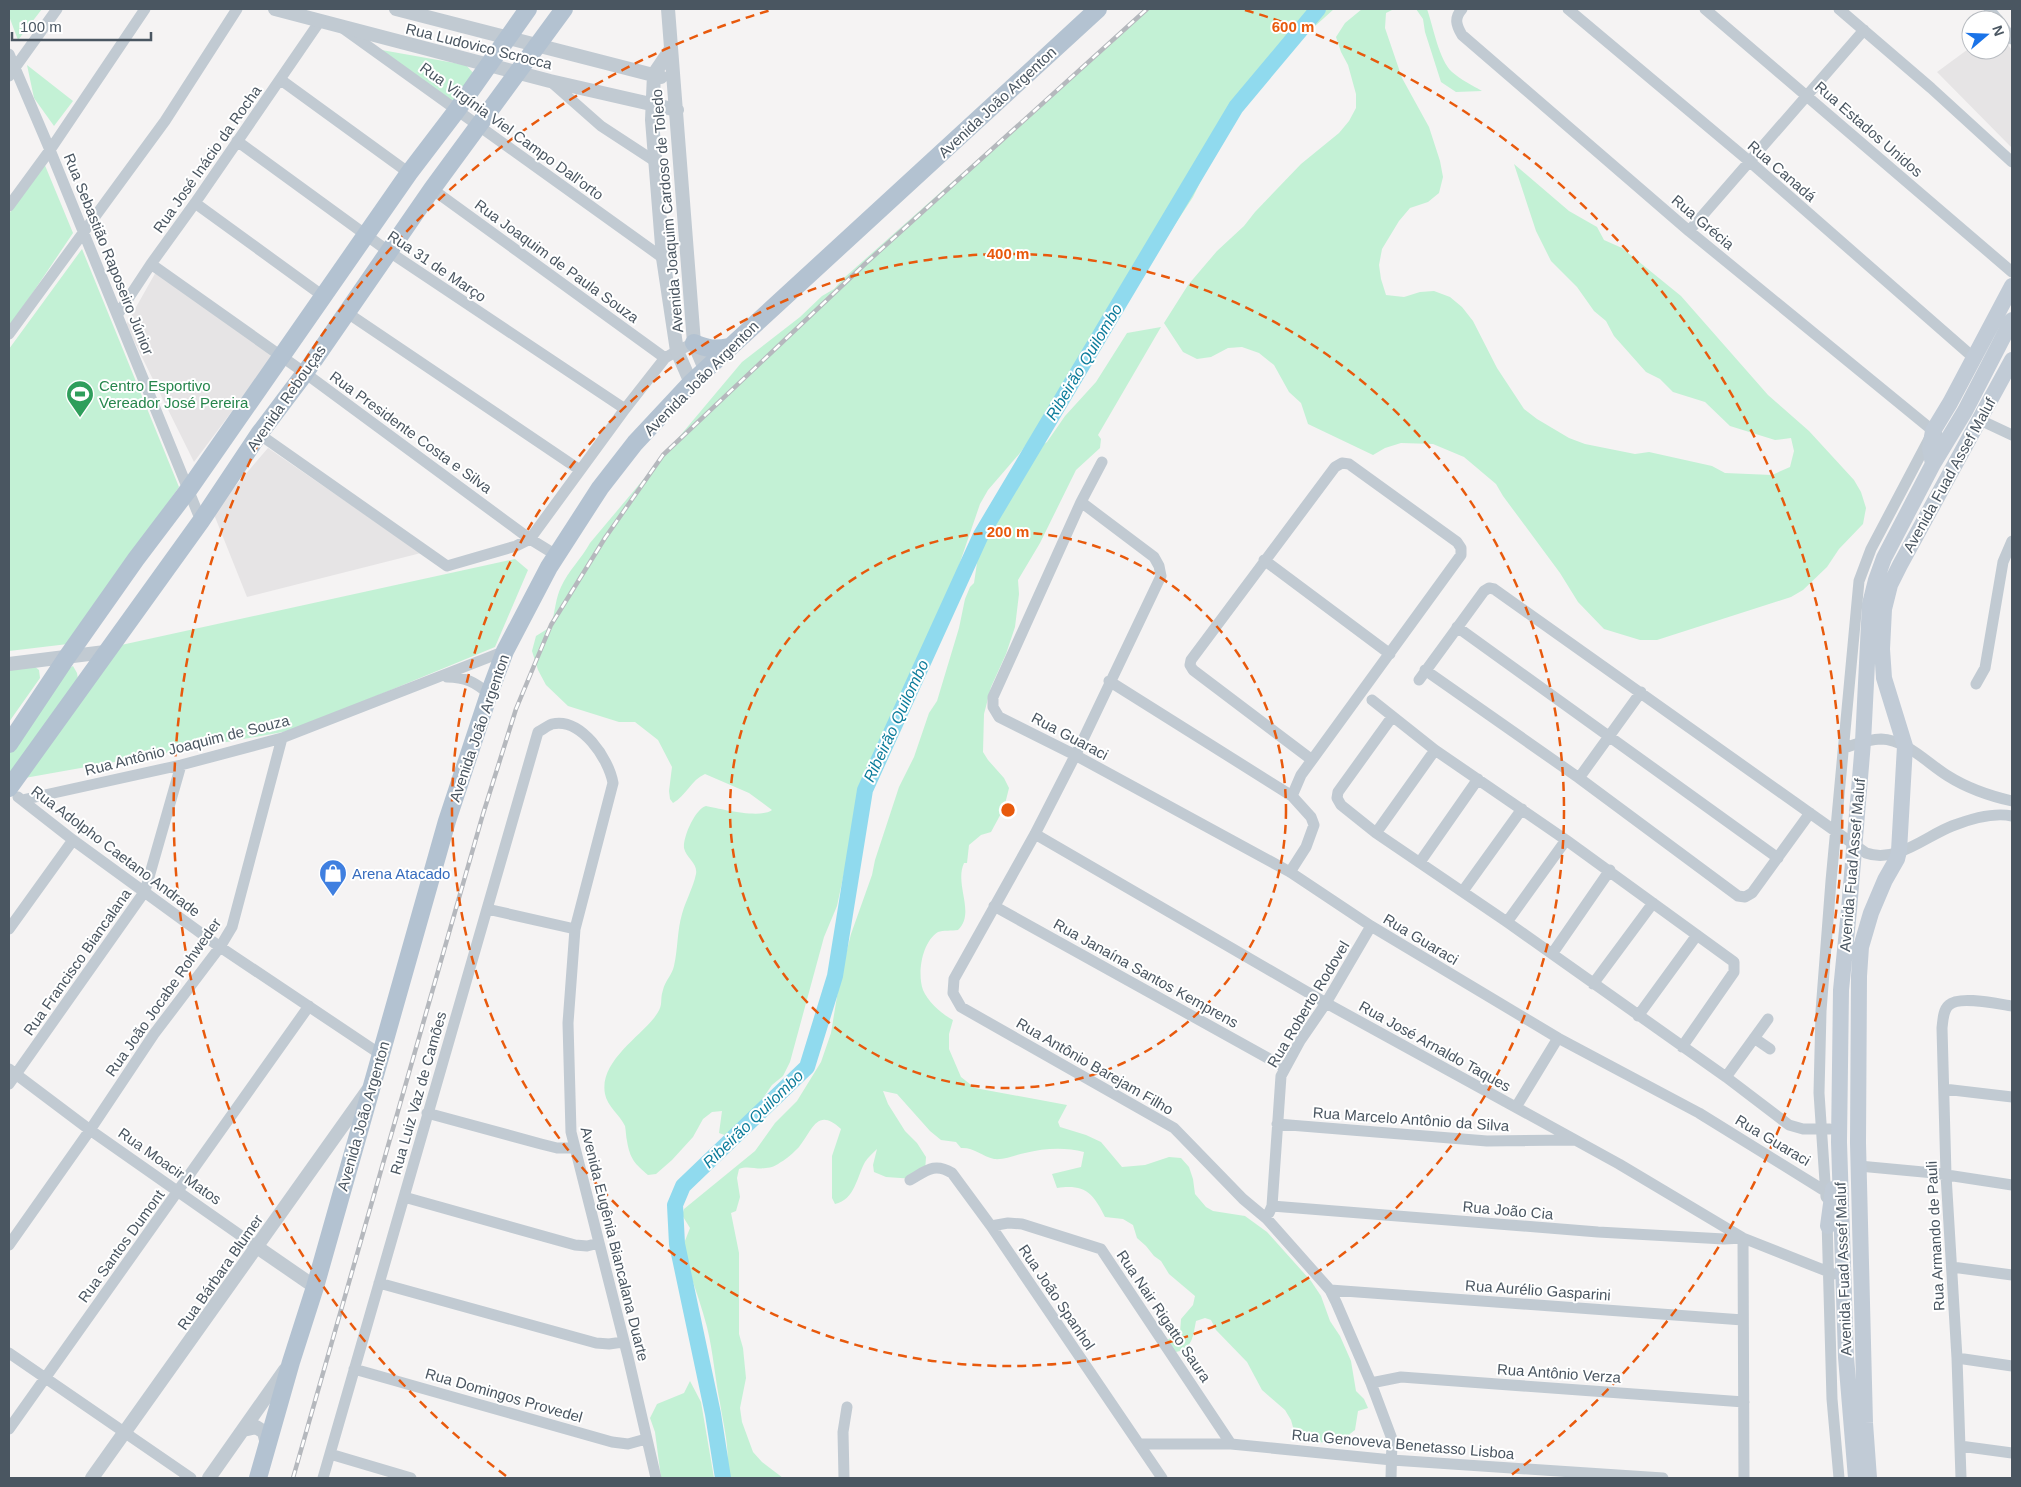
<svg xmlns="http://www.w3.org/2000/svg" width="2021" height="1487" font-family="Helvetica,sans-serif">
<style>
.education{fill:#e6e4e5}
.green{fill:#c3f1d5}
.lines{fill:none;stroke-linecap:round;stroke-linejoin:round}
.river{stroke:#90daee;stroke-width:16}
.minor{stroke:#c1cad2;stroke-width:11}
.tertiary{stroke:#c1cad2;stroke-width:14}
.secondary{stroke:#c1cbd6;stroke-width:16}
.primary{stroke:#b3c2d1;stroke-width:18}
.rail-casing{stroke:#b5b8bd;stroke-width:4.5}
.rail{stroke:#fff;stroke-width:2.5;stroke-dasharray:8;stroke-linecap:butt}
.ring{fill:none;stroke:#e8590c;stroke-width:2.5;stroke-dasharray:9 6}
.labels{text-anchor:middle;dominant-baseline:central;stroke-width:4;stroke-linejoin:round;paint-order:stroke}
.street-label{font-size:15px;fill:#4a5661;stroke:#fff}
.leisure-label{font-size:15px;fill:#27864d;stroke:#fff;text-anchor:start}
.shop-label{font-size:15px;fill:#366cbe;stroke:#fff;text-anchor:start}
.water-label{font-size:16px;font-style:italic;fill:#0c7c9b;stroke:#fff}
.centre{fill:#e8590c;stroke:#fff;stroke-width:2.5}
.ring-label{font-size:15px;text-anchor:middle;font-weight:bold;fill:#e8590c;stroke:#fff;stroke-width:4;stroke-linejoin:round;paint-order:stroke}
</style>
<rect width="100%" height="100%" fill="#f5f3f3"/>
<path class="education" d="M2001,36L2012,50V148L1937,72L1971,47V50H2001Z
M157,270L275,354L194,462L126,325Z
M268,448L421,553L247,597L213,512Z"/>
<path class="green" d="M9,9H42L18,40L9,16Z
M1147,9H1334L1314,27L1293,38L1271,62L1244,104L1227,127L1193,197L1153,258L1121,309L1109,332L1093,350L1075,377L1020,453L988,490L980,504L957,571L956,586L948,599L936,628L902,718L887,744L857,812L837,906L824,937L790,1062L783,1076L772,1085L733,1142V1138L719,1133L722,1111L712,1112L703,1119L693,1137L672,1160L656,1174L648,1175C635,1164 630,1159 627,1141C626,1137 626,1131 625,1126C620,1115 607,1106 605,1094C599,1063 637,1039 654,1018C665,1004 659,1002 663,990C665,981 672,975 674,966C678,949 677,931 682,914C686,900 693,888 696,874C698,863 686,858 684,848C683,837 695,809 706,806C721,809 760,819 772,810L749,793L705,774C691,780 686,796 673,803L670,799L669,791L672,767L658,740L635,722H619L568,706L546,685L538,670L532,651L536,636L552,626V622C555,611 556,597 561,587C568,571 582,558 590,543L742,362L800,317L822,296L834,289L845,277Z
M1362,9H1394L1386,13L1385,28L1402,78L1429,127L1440,161L1443,177L1439,193L1428,202L1410,208L1399,221L1382,249L1379,265L1381,279L1386,295L1404,297L1420,292L1434,291L1450,297L1462,307L1473,321L1497,368L1524,409L1537,419L1569,438L1585,444L1635,454L1649,452L1712,466L1725,473L1772,475L1790,467L1794,451L1791,438L1775,440L1730,426L1705,402L1673,392L1660,379L1646,372L1614,336L1606,321L1594,311L1577,287L1551,261L1536,231L1514,164L1569,211L1597,227L1604,240L1622,248L1681,296L1768,395L1809,431L1854,480L1861,492L1866,508L1863,524L1839,549L1827,567L1803,590L1791,597L1657,640H1640L1604,629L1578,602L1560,573L1503,496L1496,484L1464,457L1433,444L1401,443L1385,448L1373,455L1308,424L1301,403L1289,392L1274,365L1259,353L1242,347L1228,348L1211,357L1197,359L1183,352L1164,323L1188,285L1217,251L1244,226L1255,212L1301,164L1339,133L1349,121L1356,108V94L1348,65L1341,52L1336,37L1345,23Z
M1416,9H1427C1433,26 1439,60 1452,72C1461,80 1472,85 1482,91L1456,92L1441,82L1425,32L1423,19Z
M376,49L466,65L475,75L453,103Z
M27,65L73,101L54,126L34,98Z
M44,163L73,233L9,328V214Z
M82,249L179,487L68,644L9,651V349Z
M1161,327L1098,435L1101,439L1100,448L1076,470L1040,543L1018,580L1019,594L1015,627L1006,654L991,687L984,714L983,752L988,760L1004,778L1009,788L1004,808L991,832L981,835L969,845L967,863H964C954,885 976,913 958,930C952,931 943,930 938,932C922,942 917,973 923,990C928,1002 942,1014 953,1020L949,1034V1049L961,1077L975,1088L1067,1105L1058,1122L1060,1127L1086,1135L1101,1142L1122,1167L1145,1165L1169,1157L1181,1158L1189,1167L1193,1179L1195,1194L1206,1207L1213,1211L1245,1216L1267,1232L1311,1281L1321,1296L1330,1321L1340,1336L1351,1361L1356,1391L1364,1399L1368,1408L1358,1411L1355,1430L1342,1440L1315,1443L1303,1442L1296,1438L1291,1420L1285,1410L1262,1390L1247,1362L1216,1330L1211,1320L1205,1318L1196,1321C1193,1336 1193,1348 1176,1352L1165,1341L1180,1333L1181,1319L1193,1305L1195,1296L1169,1274L1161,1261L1154,1256L1146,1246L1137,1238L1133,1225L1123,1219L1105,1217C1093,1193 1085,1184 1057,1188L1052,1174L1081,1167L1084,1152C1065,1147 1045,1148 1025,1153C1015,1155 1005,1160 994,1159C982,1156 973,1147 961,1148L956,1142L941,1140L930,1131L897,1094L883,1091L888,1104L905,1131L917,1143L926,1157L925,1172L915,1179L886,1177L874,1172L873,1165L877,1149C873,1153 868,1157 865,1162C857,1176 855,1200 835,1204L832,1198V1156L841,1129C817,1106 812,1131 799,1147C794,1152 787,1159 781,1162C777,1165 771,1168 766,1168C757,1170 748,1165 739,1169L737,1178L740,1197L736,1211L731,1213L739,1253V1334L743,1348L746,1378L740,1408L742,1422L753,1452L762,1462L783,1478H726C731,1451 724,1429 720,1403C715,1378 713,1351 707,1327C700,1301 691,1275 681,1251L690,1228L682,1215L684,1209L755,1151L775,1123L797,1101L821,1062L831,1033L840,978L851,934L872,875L875,860L899,787L914,757L929,713L937,701L959,628L965,599L970,587L974,583L980,543L995,507L1035,450L1047,442L1065,416L1096,382L1127,333Z
M515,559L528,570L495,647L294,730L19,779L112,647Z
M34,666L39,670L40,678L9,722V669Z
M73,666L77,673L78,679L9,777V752L66,670Z
M690,1381L701,1402L714,1478H661L655,1432L650,1418L657,1404L684,1393Z"/>
<g class="lines">
<path class="river" d="M723,1478L713,1414L677,1244L675,1205L683,1186L807,1067L835,976L865,790L981,535L1236,107L1318,9"/>
<path class="minor" d="M1462,9C1454,18 1456,25 1462,35L1689,231L1937,434
M1568,9L1749,161L1974,358
M1705,9L2012,272
M1839,9L1931,88L2012,162
M1989,9L1998,20
M2001,24L2012,39
M344,29L663,258
M9,54L50,150L201,521
M9,76L57,9
M281,80L409,173
M550,81L601,126L656,162
M237,141L388,251L625,409
M432,189L665,358
M195,203L323,296
M9,206L50,150L145,9
M1689,231L1864,30
M151,264L305,373L530,539L556,555
M346,312L580,470
M118,314L151,264L195,203L320,21
M9,334L165,121L237,9
M1980,420L2012,435
M259,434L447,566L516,546L530,539L625,409L665,358L677,351L694,343
M1102,462L1081,502L993,697V707L999,717L1075,755L1290,872L1371,926L1558,1038L1699,1113L1825,1191
M1081,502L1154,557L1159,566L1161,576L1079,748L1035,834L954,979L953,993L961,1007L1174,1128L1243,1199L1267,1219L1330,1290L1336,1302L1371,1383L1392,1439L1391,1478
M1264,560L1390,654
M1457,627L1778,858
M1425,670L1579,778L1738,896L1745,897L1752,893L1810,813
M447,677C465,677 475,682 489,694
M1419,680L1484,591L1489,588L1494,589L1866,853C1896,864 1926,836 1952,826C1970,819 1993,812 2012,816
M1109,681L1292,796L1311,817L1314,825L1306,847L1290,872
M1976,684L1985,668L2003,562L2012,541
M1372,700L1435,750L1566,840L1734,962V972L1682,1047
M1392,717L1338,792L1337,798L1341,805L1376,833L1507,922L1726,1077L1789,1125L1803,1129H1830
M1844,748C1856,744 1869,739 1881,739C1907,740 1927,763 1948,776C1967,788 1990,796 2012,801
M1579,778L1641,692
M1292,796L1301,775L1312,760L1461,555V548L1457,542L1349,464L1342,463L1335,467L1191,660L1190,665L1193,670L1312,760
M18,797L73,840L220,947L380,1054
M22,800L181,765L282,738L505,651
M1376,833L1435,750
M1035,834L1326,1003L1619,1164L1743,1238L1834,1274
M1420,862L1478,779
M1463,891L1522,809
M994,906L1284,1067
M487,909L575,929
M1507,922L1566,840
M9,929L73,840
M1552,954L1610,870
M1593,984L1653,903
M1638,1016L1697,935
M1754,1038L1770,1049
M9,1069L90,1130L257,1247
M1726,1077L1768,1019
M9,1084L145,891L181,765
M1944,1089L2012,1097
M1516,1107L1558,1038
M427,1113L541,1144L557,1148H574
M1277,1124L1487,1141L1574,1140
M1859,1166L1934,1173L2012,1185
M910,1180C926,1171 934,1162 952,1173L991,1226L1162,1478
M404,1197L575,1245L587,1246L599,1243
M1826,1197L1819,1093L1821,1011L1831,881L1859,581L1871,549L1929,439
M1272,1206L1598,1232L1724,1239L1743,1238L1744,1478
M1269,1213L1272,1206L1281,1076L1300,1041L1326,1003L1371,926
M1827,1220L1832,1399L1839,1478
M991,1226L1008,1223L1022,1224L1101,1249L1231,1444
M9,1245L90,1130L154,1034L220,947L232,927L282,738
M1952,1267L2012,1275
M379,1283L596,1343L609,1344L623,1342
M1330,1290L1743,1320
M9,1353L191,1478
M1957,1358L2012,1366
M354,1369L612,1442L628,1444L646,1439
M1371,1383L1401,1377L1744,1402
M9,1429L309,1006
M1140,1444H1231L1392,1460L1663,1478
M1960,1446L2012,1453
M330,1454L411,1478
M323,1478L538,732C542,730 547,726 552,724C581,717 609,759 613,783L575,929L568,1023L571,1132L628,1357L656,1478
M844,1478L843,1432L847,1407
M1961,1478L1957,1358L1946,1175L1942,1028C1943,1020 1943,1010 1949,1005C1959,995 1998,1004 2012,1006"/>
<path class="tertiary" d="M275,9L550,81L677,110
M396,9L661,77
M668,9L694,343L705,369
M671,49L654,74L652,120L663,258L677,351L691,383
M9,664L105,652
M257,1247L315,1287
M243,1430L256,1427L264,1432L267,1444
M92,1478L368,1090
M209,1478L285,1370"/>
<path class="secondary" d="M1933,464L1930,448L1933,431L1950,403L2012,286
M1828,1226L1833,1189
M1856,1478L1846,1357L1839,1142L1841,990L1849,910L1863,742L1870,604L1876,580L1884,558L1933,464L1965,411L2012,320
M1869,1478L1865,1423L1858,1143L1859,976L1861,947L1871,913L1885,880L1897,859L1899,851L1905,746L1884,678L1882,649L1884,609L1890,585L1900,565L2012,360"/>
<path class="primary" d="M694,343C707,349 716,350 729,347
M9,744L67,657L136,559L189,489L409,173L457,110L528,9
M9,788L201,521L259,434L305,373L432,189L564,9
M258,1478L291,1362L315,1287L447,821L489,694L505,651L549,567L600,488L635,443L691,383L1098,9"/>
<g class="rail-casing">
<path id="rail" d="M293,1478L483,814L516,709L551,625L605,538L663,455L866,263L1147,9"/>
</g>
<use href="#rail" class="rail"/>
</g>
<g class="ring">
<circle cx="1008" cy="810" r="278"/>
<circle cx="1008" cy="810" r="556"/>
<path d="M506 1476A834 834 0 0 1 771 10M1245 10A834 834 0 0 1 1510 1476"/>
</g>
<defs>
<g id="stadium-pin" transform="scale(1.4375)"><path d="M0 17L-7.5 6A9.5 9.5 0 1 1 7.5 6Z" fill="#2e9e5b" stroke="#fff"/><path d="M0-5a6.5 5 0 1 0 0 10a6.5 5 0 1 0 0-10ZM-3.5-1.8h7v3.6h-7Z" fill="#fff"/></g>
<g id="shop-pin" transform="scale(1.4375)"><path d="M0 17L-7.5 6A9.5 9.5 0 1 1 7.5 6Z" fill="#3f7fe0" stroke="#fff"/><path d="M-5-2.5h2.3a2.7 3.5 0 0 1 5.4 0H5L5.5 6h-11ZM-1.5-2.5h3a1.5 2.3 0 0 0-3 0Z" fill="#fff"/></g>
</defs>
<g fill-rule="evenodd">
<use href="#stadium-pin" x="80" y="394"/>
<use href="#shop-pin" x="333" y="873"/>
</g>
<g class="labels">
<g class="street-label">
<text transform="translate(479 46) rotate(14)">Rua Ludovico Scrocca</text>
<text transform="translate(997 102) rotate(-43)">Avenida João Argenton</text>
<text transform="translate(1869 129) rotate(41)">Rua Estados Unidos</text>
<text transform="translate(512 131) rotate(36)">Rua Virgínia Viel Campo Dall'orto</text>
<text transform="translate(207 159) rotate(-55)">Rua José Inácio da Rocha</text>
<text transform="translate(1782 171) rotate(41)">Rua Canadá</text>
<text transform="translate(667 211) rotate(-95)">Avenida Joaquim Cardoso de Toledo</text>
<text transform="translate(1703 222) rotate(40)">Rua Grécia</text>
<text transform="translate(109 254) rotate(68)">Rua Sebastião Raposeiro Júnior</text>
<text transform="translate(557 261) rotate(36)">Rua Joaquim de Paula Souza</text>
<text transform="translate(437 266) rotate(34)">Rua 31 de Março</text>
<text transform="translate(701 378) rotate(-45)">Avenida João Argenton</text>
<text transform="translate(286 398) rotate(-55)">Avenida Rebouças</text>
<text transform="translate(411 432) rotate(36)">Rua Presidente Costa e Silva</text>
<text transform="translate(1949 475) rotate(-61)">Avenida Fuad Assef Maluf</text>
<text transform="translate(479 728) rotate(-71)">Avenida João Argenton</text>
<text transform="translate(1070 736) rotate(28)">Rua Guaraci</text>
<text transform="translate(187 745) rotate(-14)">Rua Antônio Joaquim de Souza</text>
<text transform="translate(116 851) rotate(37)">Rua Adolpho Caetano Andrade</text>
<text transform="translate(1852 865) rotate(-85)">Avenida Fuad Assef Maluf</text>
<text transform="translate(1421 939) rotate(31)">Rua Guaraci</text>
<text transform="translate(77 962) rotate(-55)">Rua Francisco Biancalana</text>
<text transform="translate(1146 973) rotate(29)">Rua Janaína Santos Kemprens</text>
<text transform="translate(163 997) rotate(-55)">Rua João Jocabe Rohweder</text>
<text transform="translate(1308 1004) rotate(-59)">Rua Roberto Rodovel</text>
<text transform="translate(1435 1046) rotate(29)">Rua José Arnaldo Taques</text>
<text transform="translate(1095 1066) rotate(30)">Rua Antônio Barejam Filho</text>
<text transform="translate(418 1093) rotate(-74)">Rua Luiz Vaz de Camões</text>
<text transform="translate(363 1116) rotate(-74)">Avenida João Argenton</text>
<text transform="translate(1411 1119) rotate(4)">Rua Marcelo Antônio da Silva</text>
<text transform="translate(1773 1140) rotate(31)">Rua Guaraci</text>
<text transform="translate(170 1166) rotate(35)">Rua Moacir Matos</text>
<text transform="translate(1508 1210) rotate(5)">Rua João Cia</text>
<text transform="translate(1935 1236) rotate(-93)">Rua Armando de Pauli</text>
<text transform="translate(615 1244) rotate(76)">Avenida Eugênia Biancalana Duarte</text>
<text transform="translate(121 1246) rotate(-54)">Rua Santos Dumont</text>
<text transform="translate(1843 1269) rotate(-92)">Avenida Fuad Assef Maluf</text>
<text transform="translate(220 1272) rotate(-55)">Rua Bárbara Blumer</text>
<text transform="translate(1538 1290) rotate(4)">Rua Aurélio Gasparini</text>
<text transform="translate(1057 1297) rotate(56)">Rua João Spanhol</text>
<text transform="translate(1164 1316) rotate(56)">Rua Nair Rigatto Saura</text>
<text transform="translate(1559 1373) rotate(4)">Rua Antônio Verza</text>
<text transform="translate(504 1395) rotate(16)">Rua Domingos Provedel</text>
<text transform="translate(1403 1444) rotate(5)">Rua Genoveva Benetasso Lisboa</text>
</g>
<g class="leisure-label">
<text x="99" y="385">Centro Esportivo<tspan x="99" dy="17">Vereador José Pereira</tspan></text>
</g>
<g class="shop-label">
<text x="352" y="873">Arena Atacado</text>
</g>
<g class="water-label">
<text transform="translate(1084 362) rotate(-59)">Ribeirão Quilombo</text>
<text transform="translate(896 721) rotate(-65)">Ribeirão Quilombo</text>
<text transform="translate(753 1119) rotate(-44)">Ribeirão Quilombo</text>
</g>
</g>
<circle cx="1008" cy="810" r="8" class="centre"/>
<g class="ring-label">
<text x="1293" y="32">600 m</text>
<text x="1008" y="259">400 m</text>
<text x="1008" y="537">200 m</text>
</g>
<rect width="2021" height="1487" fill="none" stroke="#4a5661" stroke-width="20"/>
<g transform="translate(1986 35) rotate(71)"><circle r="24" fill="#ffffff" stroke="#b7bbc0"/>
<path d="M0-4L9 19L0 12L-9 19Z" fill="#1a73e8"/>
<text y="-8" font-size="14" font-weight="bold" text-anchor="middle" fill="#4a5661">N</text>
</g>
<path d="M12 32v8h139v-8" fill="none" stroke="#4a5661" stroke-width="2.5"/>
<text x="20" y="32" font-size="15" fill="#4a5661" stroke="#ffffff" stroke-width="4" paint-order="stroke">100 m</text>
</svg>
